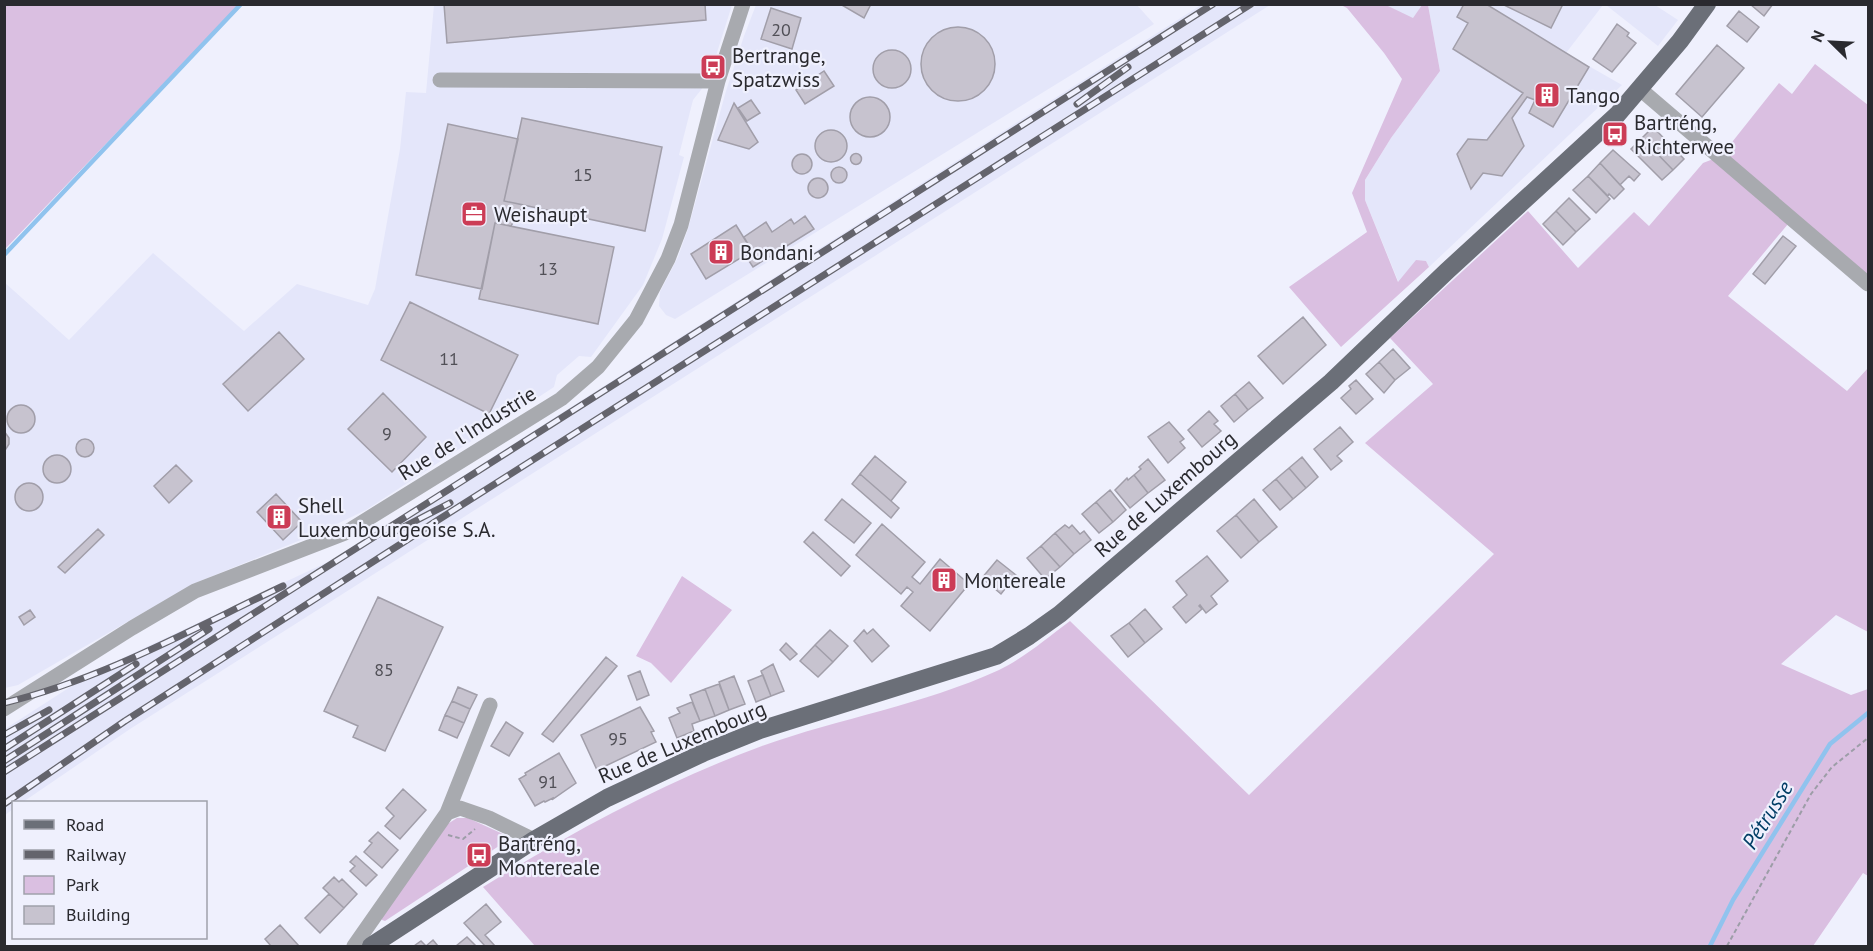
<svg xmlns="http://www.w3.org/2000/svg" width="1873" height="951" font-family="'PT Sans',sans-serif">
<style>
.built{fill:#e4e6fa}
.green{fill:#dabfe1}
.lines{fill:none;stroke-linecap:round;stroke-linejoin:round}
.stream{stroke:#90c3ee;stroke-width:4.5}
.building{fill:#c7c3cf;stroke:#a19ea9;stroke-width:1.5}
.path{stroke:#9c9da7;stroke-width:2;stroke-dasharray:4.5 3;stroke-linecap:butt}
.minor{stroke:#a8aaaf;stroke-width:15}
.major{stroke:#6b6f78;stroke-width:18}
.rail-casing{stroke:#64646c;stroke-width:7}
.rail{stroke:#eff0fd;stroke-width:4.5;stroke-dasharray:14;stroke-linecap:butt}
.labels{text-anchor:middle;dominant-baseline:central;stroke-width:4.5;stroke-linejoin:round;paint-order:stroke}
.number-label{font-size:18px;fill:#515057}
.poi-label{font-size:21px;fill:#2a2a2f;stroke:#eff0fd;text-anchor:start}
.street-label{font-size:21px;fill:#2a2a2f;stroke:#eff0fd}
.water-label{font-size:22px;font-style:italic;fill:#003d65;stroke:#eff0fd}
</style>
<rect width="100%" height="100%" fill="#eff0fd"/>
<path class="built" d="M1136,4L1154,24L675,319L666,315L659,306L660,292L678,257L688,229L726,91L744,36L756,5Z
M434,5H732L708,81L693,100L679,155L684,157L662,239L643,285L591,357L579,356L557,375L554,387L366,510L318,533L193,584L18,685L5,688L4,282L69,340L153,253L244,331L297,284L368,305L375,289L400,149L406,92L426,93Z
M1201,5H1270L130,729L23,802H14L13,809L5,815V729L95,671L330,561Z
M1386,5H1422L1413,19Z
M1428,5H1603L1566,53L1622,85L1429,267L1426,261L1399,283L1365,200V180L1391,138L1440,71Z
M1606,5H1655L1678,20L1658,46Z"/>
<path class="green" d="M5,4L239,5L5,249L4,5Z
M1341,5H1386L1413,18L1422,5H1428L1440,71L1391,138L1365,180V200L1398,282L1416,260L1426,261L1429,267L1341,347L1289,287L1367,232L1352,193L1402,79L1384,53L1347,8Z
M1815,64L1868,105V284L1793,218L1728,296L1847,391L1868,368V632L1836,615L1781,664L1851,695L1868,689V876L1863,873L1813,946H535L483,887C572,832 664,782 762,746C840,718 923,705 999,670C1024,658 1047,638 1070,621L1249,795L1494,554L1365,443L1433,384L1390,338L1528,211L1578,268L1634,212L1649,226L1703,163L1721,156L1779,83L1792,94Z
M682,576L732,610L671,683L651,663L636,656Z
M457,818H468L503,834L506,838L505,842L385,921L382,920L381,918L446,825Z"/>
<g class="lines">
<path class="stream" d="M4,255L241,4
M1710,946L1733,900L1830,744L1868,713"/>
</g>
<path class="building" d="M444,4H705L706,20L447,43Z
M840,4H871L864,18Z
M1464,4H1486L1589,67L1553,127L1529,113L1535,100L1527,97L1512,118L1524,146L1502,176L1483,173L1471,189L1457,154L1468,139L1487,140L1523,93L1453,49L1468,23L1457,17Z
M1502,4H1563L1551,28Z
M1750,4H1773L1764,16Z
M771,8L801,18L792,49L761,39Z
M1739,11L1759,27L1747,42L1727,26Z
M1617,24L1629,33L1627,36L1636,43L1612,72L1593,59Z
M921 64a37 37 0 1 1 74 0a37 37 0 1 1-74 0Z
M1717,45L1744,68L1702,117L1676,94Z
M873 69a19 19 0 1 1 38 0a19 19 0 1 1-38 0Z
M824,71L834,86L805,104L796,90Z
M850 117a20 20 0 1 1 40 0a20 20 0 1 1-40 0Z
M751,100L760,113L747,121L738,108Z
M734,103L758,142L749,149L718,140Z
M522,118L662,147L645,231L504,201Z
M448,124L518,139L504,201L524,205L511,226L495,223L482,289L416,275Z
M1653,127L1684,159L1673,170L1642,138Z
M815 146a16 16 0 1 1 32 0a16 16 0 1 1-32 0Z
M1642,138L1673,170L1662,180L1631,149Z
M1613,150L1640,174L1634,181L1629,176L1620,185L1600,163Z
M850.5 159a5.5 5.5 0 1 1 11 0a5.5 5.5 0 1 1-11 0Z
M792 164a10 10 0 1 1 20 0a10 10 0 1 1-20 0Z
M1600,163L1624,189L1614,199L1609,194L1608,196L1588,176Z
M831 175a8 8 0 1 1 16 0a8 8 0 1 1-16 0Z
M1588,176L1610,199L1596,213L1573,190Z
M808 188a10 10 0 1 1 20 0a10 10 0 1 1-20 0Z
M1569,198L1590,219L1576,232L1556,211Z
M1556,211L1576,232L1563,245L1543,224Z
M805,216L814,229L753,267L745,255L752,251L744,237L766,222L772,232L791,219L794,224Z
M495,223L614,247L598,324L479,299Z
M736,225L752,251L706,279L691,254Z
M1783,236L1796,246L1765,284L1753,274Z
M410,302L518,355L489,414L381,360Z
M1303,317L1326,345L1283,384L1258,356Z
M279,332L304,359L248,411L223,384Z
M1393,349L1410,368L1395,380L1379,362Z
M1379,362L1395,380L1384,393L1366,374Z
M1356,380L1373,399L1356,414L1341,398L1351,389L1349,386Z
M1249,382L1263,398L1248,410L1235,394Z
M383,393L426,437L392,472L348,429Z
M1235,394L1248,410L1234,422L1221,406Z
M7 419a14 14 0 1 1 28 0a14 14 0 1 1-28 0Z
M1209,411L1218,421L1214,424L1221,431L1202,447L1188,430Z
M1169,422L1184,439L1180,442L1185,448L1168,463L1148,437Z
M1340,427L1353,442L1337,456L1342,461L1331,470L1314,449Z
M4,431L9,438V444L4,452Z
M76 448a9 9 0 1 1 18 0a9 9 0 1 1-18 0Z
M43 469a14 14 0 1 1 28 0a14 14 0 1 1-28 0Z
M875,456L906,482L891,501L860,474Z
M1302,457L1318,477L1306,488L1289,468Z
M1148,459L1165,480L1148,493L1134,475L1141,469L1139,467Z
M176,465L192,481L169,503L154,486Z
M1289,468L1306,488L1293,499L1276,479Z
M860,474L899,508L891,518L852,484Z
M1134,475L1148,493L1130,508L1115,490L1127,478L1128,480Z
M1276,479L1293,499L1280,510L1263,490Z
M15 497a14 14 0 1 1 28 0a14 14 0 1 1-28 0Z
M1110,490L1126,510L1113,522L1096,502Z
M276,494L302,522L283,540L257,512Z
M842,499L871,523L854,543L825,520Z
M1254,499L1277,527L1259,542L1236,515Z
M1096,502L1113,522L1099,533L1082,514Z
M1236,515L1259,542L1241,558L1217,531Z
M882,524L925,562L912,577L920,584L940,559L969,584L930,631L901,606L913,592L907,587L901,594L856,555Z
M1065,525L1069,528L1072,525L1080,534L1084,531L1091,540L1074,554L1055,533Z
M98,529L104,535L65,573L58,567Z
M813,532L850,566L841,576L804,542Z
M1055,533L1074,554L1060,567L1041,546Z
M1041,546L1060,567L1045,579L1027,558Z
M1207,556L1228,581L1211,596L1217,604L1206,613L1200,605L1199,606L1202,609L1186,623L1173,607L1187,595L1176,581Z
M997,560L1016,575L1001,594L982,578Z
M378,597L443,627L385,751L353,737L358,726L324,711Z
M1145,609L1162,629L1145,643L1129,623Z
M30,610L35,617L24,625L19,617Z
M1129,623L1145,643L1128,657L1111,636Z
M873,629L889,646L872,662L854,641L864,630L867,634Z
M830,630L848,646L833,662L815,645Z
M786,643L797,654L790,660L780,650Z
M815,645L833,662L818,677L800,661Z
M606,657L617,666L553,742L542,734Z
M773,664L784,691L771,696L761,671Z
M640,671L649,695L637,700L628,676Z
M763,675L771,696L756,702L748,681Z
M734,676L745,704L729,710L719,682Z
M719,684L729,710L715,716L705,689Z
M458,687L477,695L470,709L452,701Z
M705,689L715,716L700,721L690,695Z
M452,701L470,709L464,723L445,715Z
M692,702L700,721L692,724L694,731L677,738L669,718L680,713L677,708Z
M640,707L654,731L651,732L656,742L597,770L581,735Z
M445,715L464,723L457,738L439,730Z
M506,722L523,733L509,756L491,746Z
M559,753L576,783L553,799V798L545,802L544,801L535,806L519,779L526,775L525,773Z
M403,789L426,810L400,839L385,826L394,816L386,808Z
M378,832L398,850L382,868L364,852L372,843L369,841Z
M356,856L377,875L366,886L350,871L355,866L350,862Z
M334,877L339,882L342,879L357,894L344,908L323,888Z
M329,894L344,908L320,933L305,918Z
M486,904L501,922L485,935L495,946H485L464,923Z
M280,925L299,946H271L265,939Z
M467,937L476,946H456Z
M433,940L438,946H414L421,941L426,946Z"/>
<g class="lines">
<path class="path" d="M448,835L463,839L475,829
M1727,946L1811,794L1832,767L1868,738"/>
<path class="minor" d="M440,80L718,81
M1640,89L1868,284
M4,709L132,628L195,591L345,533L561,399L598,367L636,320L668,259L681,225L718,81L743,4
M447,813L490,705
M354,946L447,813L460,808L489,818L534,840"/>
<path class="major" d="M371,946L534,840L607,798L703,753L760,730L996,656L1029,636L1060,614L1331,382L1447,271L1617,115L1680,41L1707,4"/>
<g class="rail-casing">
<path id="rail" d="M1077,104L1128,67
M394,532L450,503
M4,703C103,679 192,629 283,586
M4,735L49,710
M4,749L136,664
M4,761L209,629
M4,772L1213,4
M4,804L125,721L438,520L1251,4"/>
</g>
<use href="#rail" class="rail"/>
</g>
<defs>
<g id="bus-square" transform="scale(1.35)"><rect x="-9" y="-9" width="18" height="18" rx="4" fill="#cc3c56" stroke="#eff0fd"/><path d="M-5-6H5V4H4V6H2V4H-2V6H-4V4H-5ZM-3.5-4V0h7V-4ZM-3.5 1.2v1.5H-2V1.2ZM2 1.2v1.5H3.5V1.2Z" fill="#fff"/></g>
<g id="building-square" transform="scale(1.35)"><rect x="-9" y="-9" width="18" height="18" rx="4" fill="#cc3c56" stroke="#eff0fd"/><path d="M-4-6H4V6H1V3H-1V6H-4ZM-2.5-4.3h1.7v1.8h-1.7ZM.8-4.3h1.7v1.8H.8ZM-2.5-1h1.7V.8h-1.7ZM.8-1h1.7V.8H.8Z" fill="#fff"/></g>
<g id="office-square" transform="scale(1.35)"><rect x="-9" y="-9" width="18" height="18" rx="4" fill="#cc3c56" stroke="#eff0fd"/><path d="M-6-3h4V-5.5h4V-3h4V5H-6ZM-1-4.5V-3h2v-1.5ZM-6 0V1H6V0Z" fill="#fff"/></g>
</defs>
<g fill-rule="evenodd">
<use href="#bus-square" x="713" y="67"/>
<use href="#building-square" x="1547" y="95"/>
<use href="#bus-square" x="1615" y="134"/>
<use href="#office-square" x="474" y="214"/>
<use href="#building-square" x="721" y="252"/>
<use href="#building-square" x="279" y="517"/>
<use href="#building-square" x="944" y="580"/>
<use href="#bus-square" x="479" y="855"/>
</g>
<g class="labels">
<g class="number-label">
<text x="781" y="29">20</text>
<text x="583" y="174">15</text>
<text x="548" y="268">13</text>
<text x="449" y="358">11</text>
<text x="387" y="433">9</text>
<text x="384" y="669">85</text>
<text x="618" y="738">95</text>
<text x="548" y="781">91</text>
</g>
<g class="poi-label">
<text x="732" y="55">Bertrange,<tspan x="732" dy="24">Spatzwiss</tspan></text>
<text x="1566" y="95">Tango</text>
<text x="1634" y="122">Bartréng,<tspan x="1634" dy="24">Richterwee</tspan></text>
<text x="494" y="214">Weishaupt</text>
<text x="740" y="252">Bondani</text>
<text x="298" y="505">Shell<tspan x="298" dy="24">Luxembourgeoise S.A.</tspan></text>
<text x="964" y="580">Montereale</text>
<text x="498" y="843">Bartréng,<tspan x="498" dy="24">Montereale</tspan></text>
</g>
<g class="street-label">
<text transform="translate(467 433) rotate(-32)">Rue de l'Industrie</text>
<text transform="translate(1165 494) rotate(-41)">Rue de Luxembourg</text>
<text transform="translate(682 742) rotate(-23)">Rue de Luxembourg</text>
</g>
<g class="water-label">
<text transform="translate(1767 815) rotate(-58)">Pétrusse</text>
</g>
</g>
<rect width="1873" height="951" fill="none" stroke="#2a2a2f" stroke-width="12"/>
<rect x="12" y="801" width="195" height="138" fill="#eff0fd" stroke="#a0a1ab" stroke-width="1.5"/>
<rect x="24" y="820" width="30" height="9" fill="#6b6f78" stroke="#a0a1ab" stroke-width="1.5"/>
<text x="66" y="831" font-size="18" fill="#2a2a2f">Road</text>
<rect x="24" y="850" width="30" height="9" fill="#64646c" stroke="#a0a1ab" stroke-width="1.5"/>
<text x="66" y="861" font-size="18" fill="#2a2a2f">Railway</text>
<rect x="24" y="876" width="30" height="18" fill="#dabfe1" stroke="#a0a1ab" stroke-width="1.5"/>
<text x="66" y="891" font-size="18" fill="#2a2a2f">Park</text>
<rect x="24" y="906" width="30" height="18" fill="#c7c3cf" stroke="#a0a1ab" stroke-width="1.5"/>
<text x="66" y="921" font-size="18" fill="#2a2a2f">Building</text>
<g transform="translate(1831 42) rotate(294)" stroke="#eff0fd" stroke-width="4.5" paint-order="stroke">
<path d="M0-4.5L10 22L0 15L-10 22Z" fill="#2a2a2f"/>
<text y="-9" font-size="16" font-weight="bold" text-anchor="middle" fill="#2a2a2f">N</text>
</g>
</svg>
